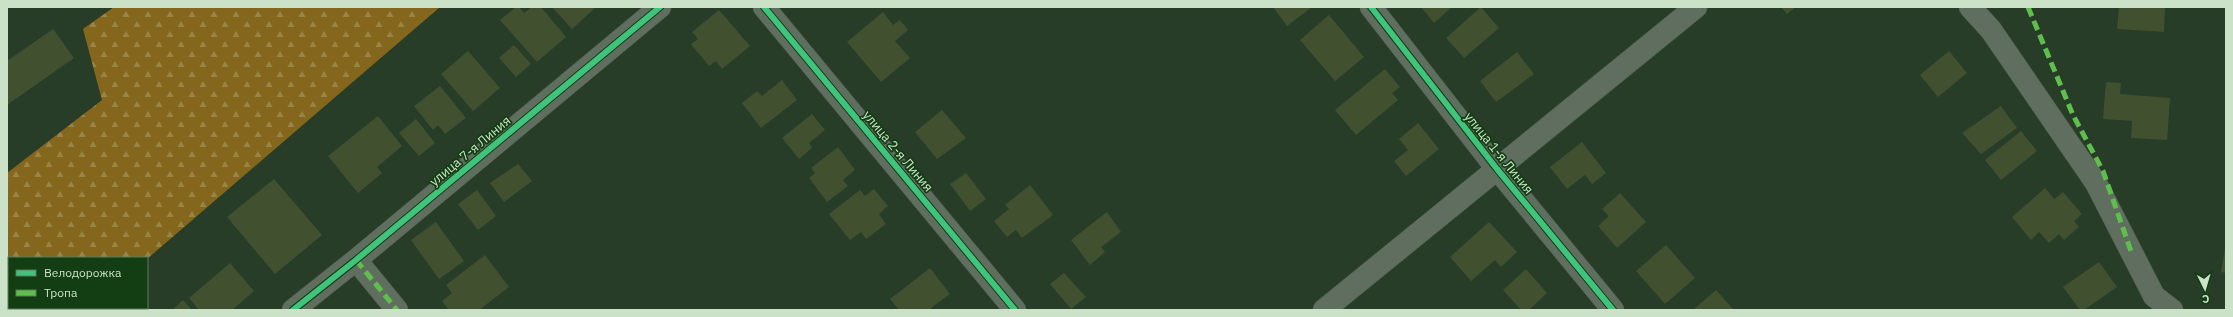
<svg xmlns="http://www.w3.org/2000/svg" width="2233" height="317" font-family="'IBM Plex Sans',sans-serif">
<style>
.forest{fill:url(#forest-firs)}
.building{fill:#415130}
.lines{fill:none;stroke-linecap:round;stroke-linejoin:round}
.minor-casing{stroke:#445844;stroke-width:23}
.minor{stroke:#5f6e5e;stroke-width:22}
.quiet{stroke:#5fbe4e;stroke-width:5;stroke-dasharray:10 5;stroke-linecap:butt}
.cycleway-casing{stroke:#133d12;stroke-width:8}
.cycleway{stroke:#40c37c;stroke-width:6}
.labels{text-anchor:middle;dominant-baseline:central;stroke-width:3.5;stroke-linejoin:round;paint-order:stroke}
.street-label{font-size:13px;fill:#cbe2c9;stroke:#133d12}
</style>
<defs>
<pattern id="forest-firs" width="22" height="20" patternUnits="userSpaceOnUse"><rect width="22" height="20" fill="#84671c"/><path d="M5 1l3.5 6h-7zM16 11l3.5 6h-7z" fill="#998446"/></pattern>
</defs>
<rect width="100%" height="100%" fill="#273d27"/>
<path class="forest" d="M114,7H440L147,259L9,258V308H90L88,310H7V173L102,100L83,29Z"/>
<path class="building" d="M516,7H519L524,13L532,7H541L566,37L537,62L500,20Z
M552,7H596L572,29Z
M1273,7H1312L1287,26Z
M1421,7H1452L1434,23Z
M1481,7L1499,28L1464,58L1446,38Z
M1781,7H1796L1787,14Z
M2119,7H2165L2164,32L2117,29Z
M719,10L750,46L722,69L716,61L709,66L691,44L698,39L692,32Z
M883,12L893,25L900,20L908,30L895,41L910,58L881,82L847,42Z
M1329,15L1364,57L1335,81L1300,40Z
M53,29L74,58L7,105V61Z
M514,45L531,64L516,77L499,58Z
M468,51L500,88L473,111L441,74Z
M1949,51L1967,73L1938,97L1920,75Z
M1517,52L1534,74L1496,102L1480,81Z
M1385,69L1400,87L1392,93L1398,100L1356,135L1335,110Z
M782,80L797,100L761,128L742,103L757,91L762,96Z
M2106,82L2121,83L2120,94L2170,98L2167,140L2131,138L2132,121L2103,119Z
M440,86L466,118L445,134L438,125L433,130L414,106Z
M2001,106L2017,128L1981,154L1962,133Z
M942,110L966,138L937,159L915,132Z
M812,114L825,130L809,143L812,148L799,159L782,138Z
M378,116L402,146L377,167L382,173L358,193L328,156Z
M416,119L435,143L419,156L399,133Z
M1418,123L1439,149L1406,176L1394,161L1408,150L1399,139Z
M2021,131L2037,151L2001,180L1985,160Z
M1582,142L1606,173L1592,184L1585,175L1567,189L1550,167Z
M838,147L855,170L843,180L848,186L827,202L809,178L815,173L811,168Z
M518,164L532,181L504,202L490,183Z
M966,173L986,199L970,211L950,184Z
M274,179L322,235L275,274L227,217Z
M1030,185L1053,215L1022,238L1016,230L1007,237L994,221L1009,209L1005,205Z
M2045,188L2054,199L2063,192L2082,214L2074,221L2079,227L2064,240L2059,234L2049,243L2039,232L2031,240L2012,217Z
M874,189L888,206L879,214L886,224L866,239L861,232L850,240L829,214L860,190L865,196Z
M477,190L496,216L478,230L458,204Z
M1620,193L1646,222L1617,248L1598,226L1609,216L1602,209Z
M1107,212L1121,232L1101,247L1105,252L1090,265L1071,240Z
M436,222L464,261L439,279L411,240Z
M1489,222L1517,252L1501,267L1495,260L1471,281L1450,257Z
M1666,245L1695,278L1665,304L1636,271Z
M2225,249H2226V273L2221,272Z
M485,255L509,287L479,310H449L442,301L452,293L446,285Z
M2099,262L2117,287L2084,310H2080L2063,287Z
M230,263L254,291L232,310H199L189,298Z
M930,268L950,294L931,308L932,310H899L890,299Z
M1526,269L1547,293L1529,310H1521L1503,290Z
M1064,273L1086,297L1071,309L1050,284Z
M1716,290L1734,310H1693Z
M183,300L192,310H172Z"/>
<g class="lines">
<g class="minor-casing">
<path id="minor" d="M764,7L1015,310
M1371,7L1497,169L1613,310
M1970,7L1991,30L2096,183L2154,296L2172,310
M356,260L397,310
M293,310L356,260L660,7
M1324,310L1696,7"/>
</g>
<use href="#minor" class="minor"/>
<path class="quiet" d="M2028,7L2073,115L2103,171L2132,254
M356,260L397,310"/>
<g class="cycleway-casing">
<path id="cycleway" d="M764,7L1015,310
M1371,7L1497,169L1613,310
M293,310L356,260L660,7"/>
</g>
<use href="#cycleway" class="cycleway"/>
</g>
<g class="labels">
<g class="street-label">
<text transform="translate(470 151) rotate(-40)">улица 7-я Линия</text>
<text transform="translate(898 151) rotate(50)">улица 2-я Линия</text>
<text transform="translate(1499 153) rotate(51)">улица 1-я Линия</text>
</g>
</g>
<rect width="2233" height="317" fill="none" stroke="#cbe2c9" stroke-width="16"/>
<rect x="8" y="257" width="140" height="52" fill="#133d12" stroke="#5d7f5b"/>
<rect x="16" y="270" width="20" height="6" fill="#40c37c" stroke="#5d7f5b"/>
<text x="44" y="277" font-size="12" fill="#cbe2c9">Велодорожка</text>
<rect x="16" y="290" width="20" height="6" fill="#5fbe4e" stroke="#5d7f5b"/>
<text x="44" y="297" font-size="12" fill="#cbe2c9">Тропа</text>
<g transform="translate(2205 289) rotate(175)" stroke="#133d12" stroke-width="3" paint-order="stroke">
<path d="M0-3L7 15L0 10L-7 15Z" fill="#cbe2c9"/>
<text y="-6" font-size="11" font-weight="bold" text-anchor="middle" fill="#cbe2c9">С</text>
</g>
</svg>
